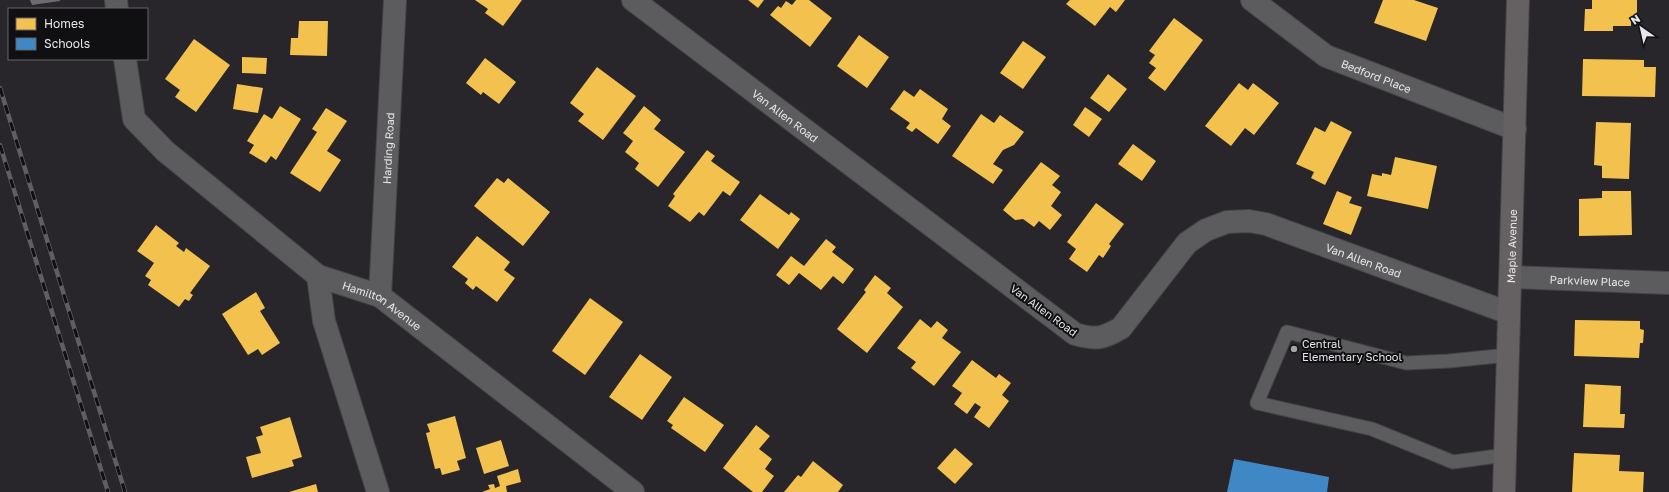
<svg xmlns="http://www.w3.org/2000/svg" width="1669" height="492" font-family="'Golos Text',sans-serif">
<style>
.homes{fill:#f2c14e}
.schools{fill:#3f88c5}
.building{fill:#6d6a74}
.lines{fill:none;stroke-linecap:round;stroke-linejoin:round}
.lane-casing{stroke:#444346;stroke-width:15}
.street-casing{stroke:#444346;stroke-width:24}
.primary-casing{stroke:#444346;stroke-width:24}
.lane{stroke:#5c5b5e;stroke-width:13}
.street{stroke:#5c5b5e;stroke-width:22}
.primary{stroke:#656061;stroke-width:22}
.rail-casing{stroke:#5f5e61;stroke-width:4.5}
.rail{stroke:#100f12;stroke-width:3;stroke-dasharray:9;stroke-linecap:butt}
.poi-dot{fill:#a4a3a7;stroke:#100f12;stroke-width:1.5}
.labels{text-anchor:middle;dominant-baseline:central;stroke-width:4;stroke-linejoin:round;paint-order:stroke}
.street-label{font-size:11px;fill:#e7e6ea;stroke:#100f12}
.poi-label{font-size:11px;fill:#e7e6ea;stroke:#100f12;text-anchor:start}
</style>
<rect width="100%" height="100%" fill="#28262a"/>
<path class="homes" d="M475,0H522L503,26L485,13L488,9Z
M748,0H764L758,8Z
M796,0H809L832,18L810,47L770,15L778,6L781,8L786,1L792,5Z
M1070,0H1125L1116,12L1110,7L1095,26L1066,4Z
M1383,0H1414L1438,8L1426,41L1374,23Z
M1592,0H1637V17H1631V26H1613V31H1584L1585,9H1592Z
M1174,18L1203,40L1165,91L1148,78L1156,68L1149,63L1155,55L1149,51Z
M299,21H328L327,56L290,55L291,38H298Z
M859,35L889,57L867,88L837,66Z
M194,39L230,65L196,112L175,97L180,90L165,79Z
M1023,41L1046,57L1023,89L1000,73Z
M242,57L267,58L266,74L242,73Z
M485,58L516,82L499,104L483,92L481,95L466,83Z
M1583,59L1644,60V67H1656L1655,97L1582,96Z
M597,67L636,96L603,140L578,121L584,114L570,103Z
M1108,74L1127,89L1109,112L1090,98Z
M1239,83L1248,90L1253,83L1279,103L1254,135L1245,128L1231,146L1205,126Z
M237,84L263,88L258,113L233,109Z
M920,89L948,109L942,119L951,126L938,144L916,128L912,132L906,128L910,123L890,109L904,90L914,97Z
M280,106L301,119L276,160L271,156L266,163L249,153L254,145L247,141L264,114L272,119Z
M644,106L661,120L654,129L685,152L658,187L635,169L639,163L625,152L633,141L623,133Z
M1085,107L1102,119L1089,137L1073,125Z
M326,108L347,121L327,151L341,160L320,192L290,173L317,132L312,129Z
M981,114L994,123L1000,115L1024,132L1014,145L1003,150L993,164L1003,170L993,184L952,156Z
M1331,121L1352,132L1325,185L1311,178L1314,172L1296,164L1315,127L1325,132Z
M1596,122L1631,123L1629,179L1602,178V166L1594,165Z
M1133,144L1156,161L1142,181L1118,164Z
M707,150L715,156L711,161L740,182L730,196L723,191L704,216L699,212L690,222L668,206L675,196L673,194Z
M1395,157L1437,166L1428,209L1367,196L1372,174L1382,176V173L1391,175Z
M1041,162L1060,176L1052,185L1061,192L1051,206L1062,215L1050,230L1039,221L1034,227L1023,219L1015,220L1003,210Z
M497,178L504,183L508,178L550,212L523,246L474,206Z
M1337,191L1352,197L1349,203L1362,207L1351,235L1323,224Z
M1602,191H1631L1632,235L1579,236V199L1602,198Z
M760,194L789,215L791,212L800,219L778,249L740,220Z
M1096,203L1124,224L1109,244L1111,246L1103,258L1099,255L1087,272L1069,259L1076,249L1067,242Z
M156,225L179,243L176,246L184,252L186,248L210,266L190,293L193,295L189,301L185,299L179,307L148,285L151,280L145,276L154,263L137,251Z
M477,236L510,262L504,270L515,278L497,302L476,286L473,290L465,283L468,279L452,267Z
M826,239L836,247L832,252L854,269L843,284L833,276L821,290L799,273L789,285L776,275L791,256L804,266Z
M875,275L891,288L887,293L903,307L867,353L837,329L866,292L864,290Z
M256,292L265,308L260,311L280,343L262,355L258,349L248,355L222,314Z
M590,298L623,322L585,375L552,351Z
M920,319L931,328L937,321L948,330L942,338L961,352L934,386L911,368L916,362L897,348Z
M1575,320L1640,321V329L1644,330L1643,343H1640L1639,358L1574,356Z
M640,354L672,377L642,420L609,397Z
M972,360L996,378L999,374L1011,383L1002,395L1009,401L989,428L974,417L981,407L975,403L967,414L954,404L962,393L952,386Z
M1585,384L1621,386L1620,414H1625L1624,428L1583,427Z
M684,397L724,425L705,452L671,428L673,425L667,421Z
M455,416L466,458L457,461L460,470L442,475L440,468L435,469L426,433L430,432L427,424Z
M290,417L302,457L292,460L294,466L252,478L246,457L261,453L256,437L263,435L260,427Z
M756,425L770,436L759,449L772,459L765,469L774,476L762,492H753L723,468Z
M501,440L509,466L484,474L476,448Z
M955,448L973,464L955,484L937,468Z
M1574,453L1620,455L1619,471L1644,472L1643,492H1572Z
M813,461L843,485L838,492H784L798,475L801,477Z
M518,469L521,482L506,486L507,492H482L490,489L488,485L494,484L495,488L500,486L497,476Z
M316,484L318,492H289Z"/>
<path class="schools" d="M1234,459L1329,477L1327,492H1227Z"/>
<path class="building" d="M30,0H60V1L32,5Z"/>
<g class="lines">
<g class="lane-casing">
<path id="lane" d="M1505,455L1453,462L1372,429L1257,403L1287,332L1406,363L1449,361L1508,355"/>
</g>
<g class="street-casing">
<g id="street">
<path d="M116,0L117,9"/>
<path id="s1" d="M633,0L1075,334C1096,340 1102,339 1121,328L1187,243L1206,230L1227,222L1249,221L1266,224L1509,313"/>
<path id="s2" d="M1252,0L1326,56L1515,129"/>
<path id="s3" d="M125,59L134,119L165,151L318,276L380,296L633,492"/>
<path d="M318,276L324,321L378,492"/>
<path id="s4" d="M1511,277L1669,283"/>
<path id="s5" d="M380,296L395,0"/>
</g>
</g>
<g class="primary-casing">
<g id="primary">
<path id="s6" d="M1504,492L1518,0"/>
</g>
</g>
<use href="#lane" class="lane"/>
<use href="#street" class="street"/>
<use href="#primary" class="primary"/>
<g class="rail-casing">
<path id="rail" d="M0,88L125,492
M0,145L108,492"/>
</g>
<use href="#rail" class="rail"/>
</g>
<circle class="poi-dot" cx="1294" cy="349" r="4"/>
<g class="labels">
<g class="street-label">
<text stroke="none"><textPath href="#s2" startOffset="147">Bedford Place</textPath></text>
<text stroke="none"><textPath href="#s1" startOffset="191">Van Allen Road</textPath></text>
<text stroke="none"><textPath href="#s5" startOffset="148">Harding Road</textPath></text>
<text stroke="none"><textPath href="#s6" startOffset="246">Maple Avenue</textPath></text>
<text stroke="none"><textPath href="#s1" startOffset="899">Van Allen Road</textPath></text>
<text stroke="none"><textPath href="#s4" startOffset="79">Parkview Place</textPath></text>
<text stroke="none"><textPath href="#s3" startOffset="374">Hamilton Avenue</textPath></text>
<text transform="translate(1044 310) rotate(36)">Van Allen Road</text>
</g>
<g class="poi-label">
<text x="1302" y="343">Central<tspan x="1302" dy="13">Elementary School</tspan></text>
</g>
</g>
<rect x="8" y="8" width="140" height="52" fill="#100f12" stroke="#666568"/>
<rect x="16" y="18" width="20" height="12" fill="#f2c14e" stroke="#666568"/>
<text x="44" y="28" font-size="12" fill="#e7e6ea">Homes</text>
<rect x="16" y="38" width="20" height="12" fill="#3f88c5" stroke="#666568"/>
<text x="44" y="48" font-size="12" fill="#e7e6ea">Schools</text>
<g transform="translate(1641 28) rotate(326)" stroke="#100f12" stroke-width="3" paint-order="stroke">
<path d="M0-3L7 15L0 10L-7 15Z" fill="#e7e6ea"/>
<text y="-6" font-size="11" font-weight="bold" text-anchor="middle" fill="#e7e6ea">N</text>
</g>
</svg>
